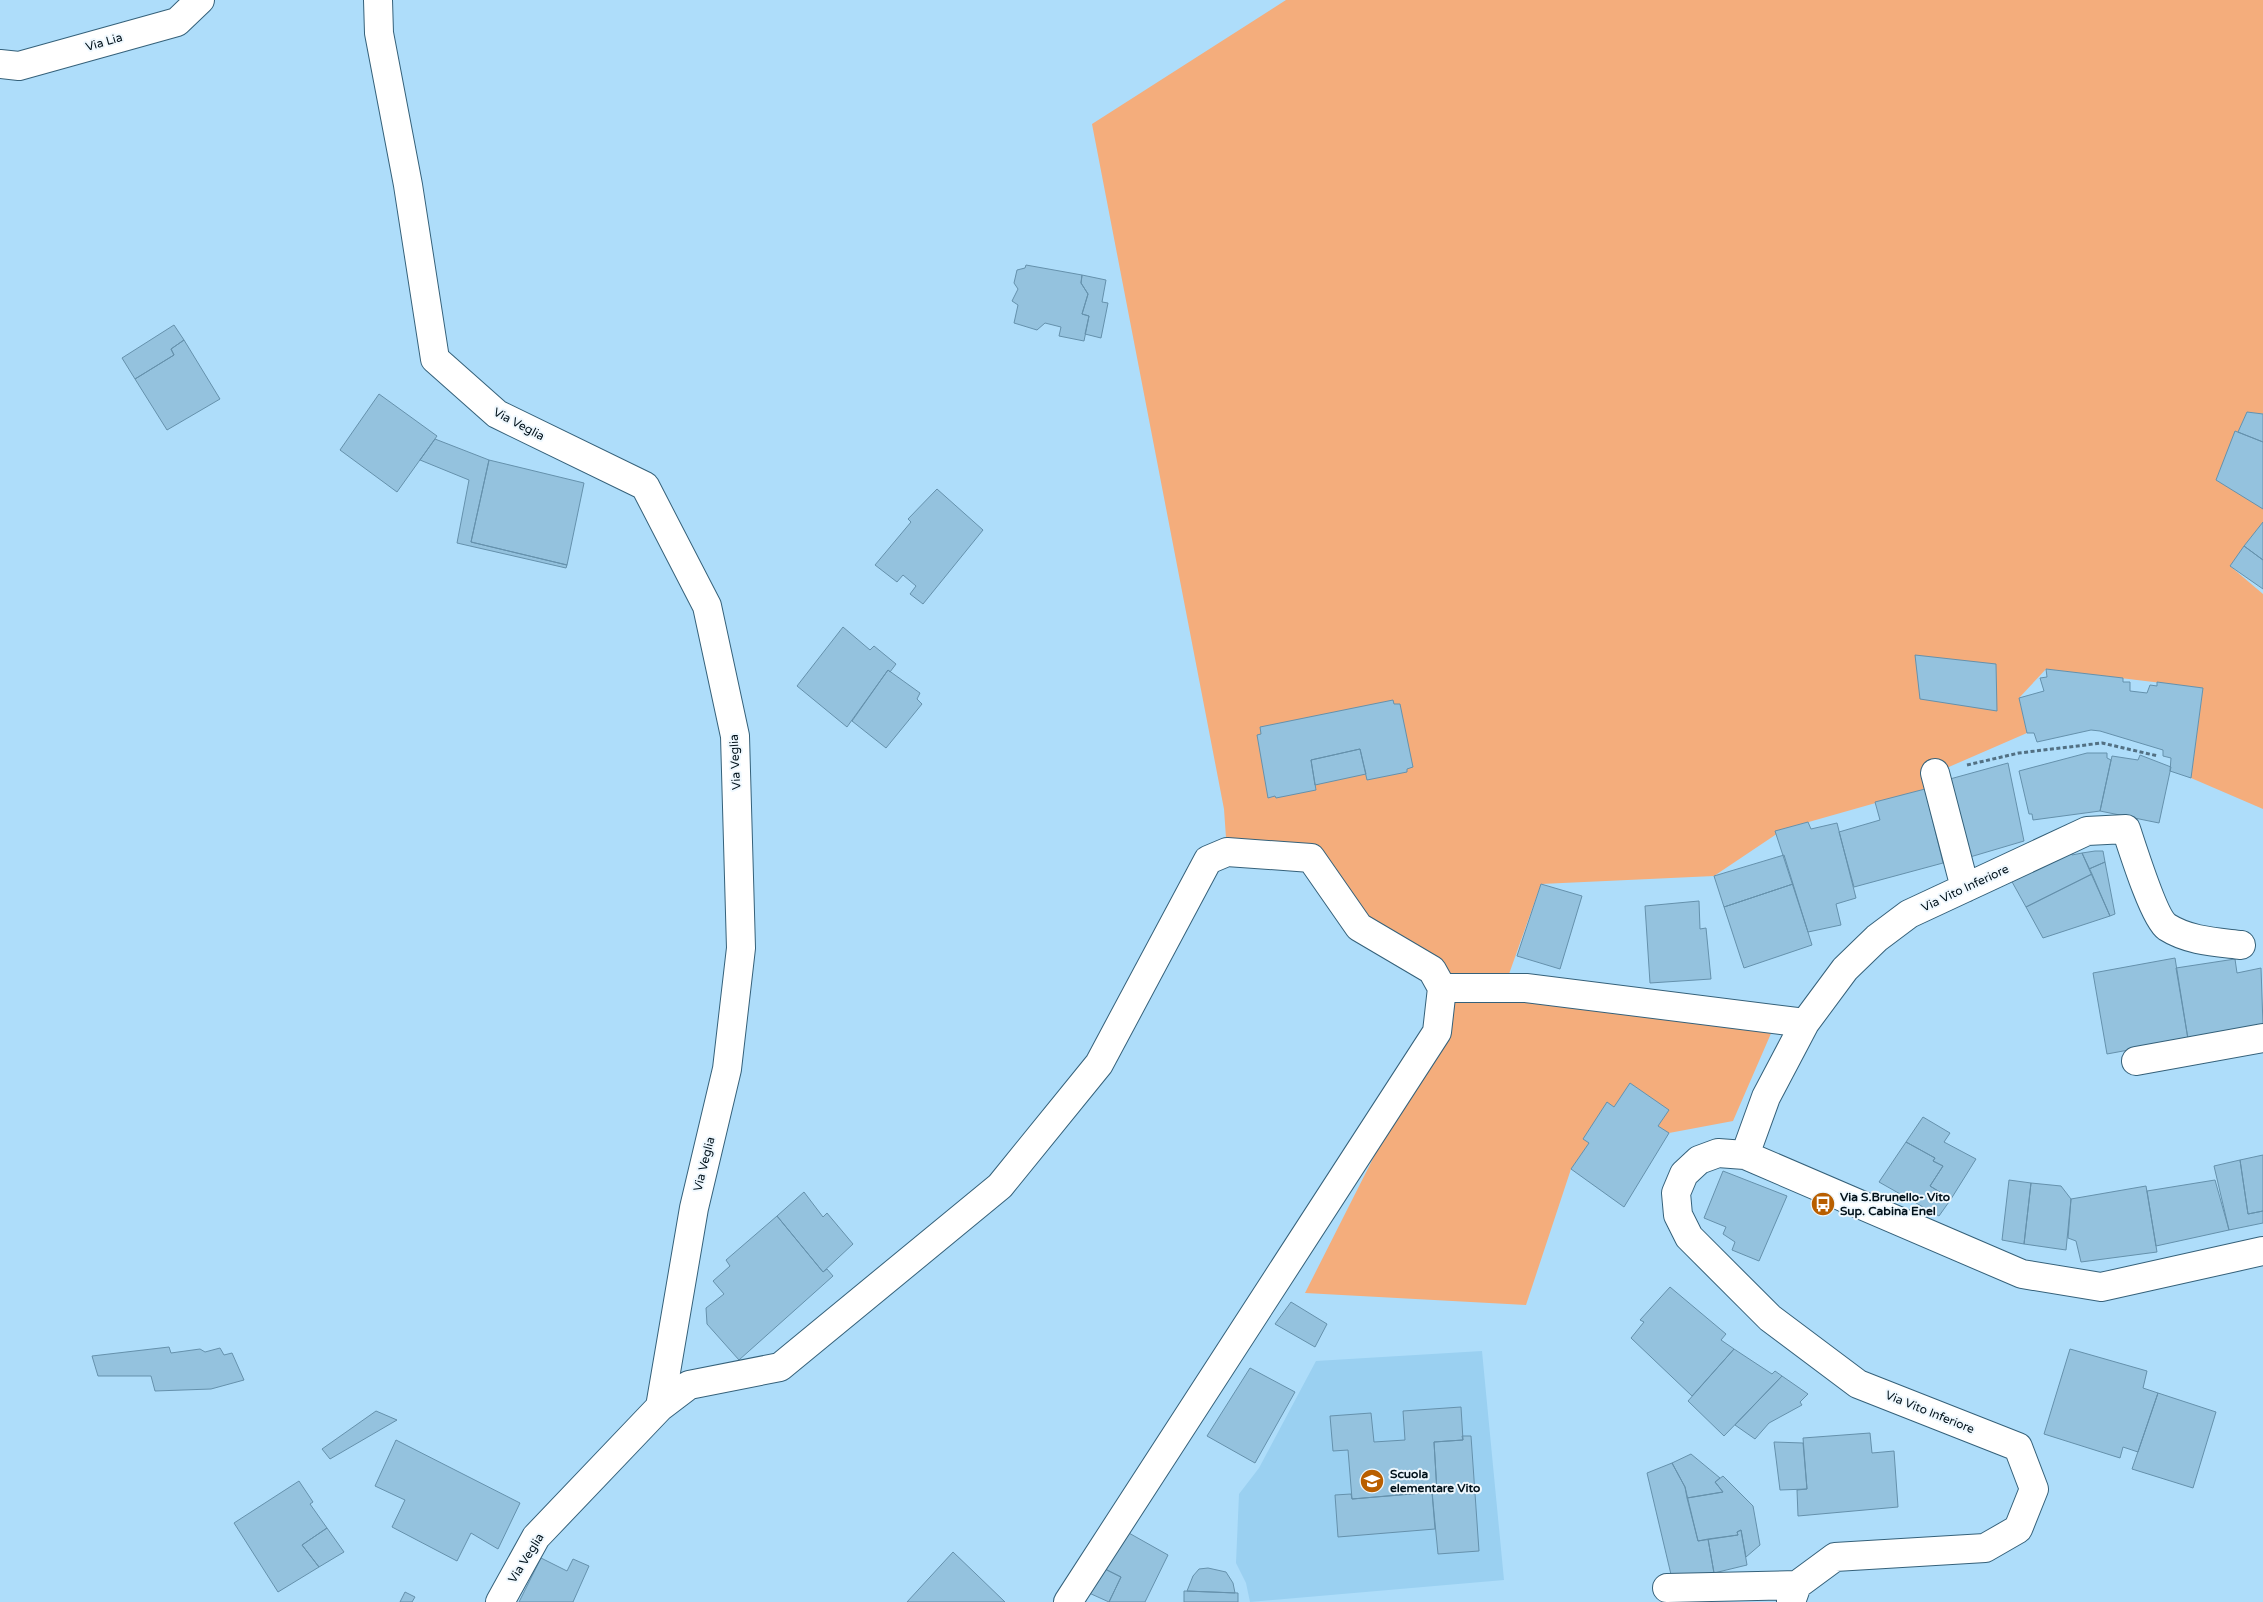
<svg xmlns="http://www.w3.org/2000/svg" width="2263" height="1602" font-family="'Varela Round',sans-serif">
<style>
.built{fill:#9ad0f1}
.green{fill:#f4ad7c}
.building{fill:#94c2de;stroke:#6591ac}
.lines{fill:none;stroke-linecap:round;stroke-linejoin:round}
.minor-casing{stroke:#35617a;stroke-width:30}
.path{stroke:#527083;stroke-width:3;stroke-dasharray:4 2.5;stroke-linecap:butt}
.minor{stroke:#fff;stroke-width:28}
.labels{text-anchor:middle;dominant-baseline:central;stroke-width:4;stroke-linejoin:round;paint-order:stroke}
.street-label{font-size:12px;fill:#01111a;stroke:#eff8fe}
.poi-label{font-size:12px;font-weight:bold;fill:#01111a;stroke:#eff8fe;text-anchor:start}
</style>
<rect width="100%" height="100%" fill="#aeddfa"/>
<path class="built" d="M1482,1351L1504,1580L1250,1602L1246,1583L1236,1563L1239,1494L1259,1468L1316,1361Z"/>
<path class="green" d="M1286,0H2263V414L2247,412L2216,480L2263,508V522L2230,566L2263,594V809L2191,778L2203,688L2046,669L2019,698L2027,733L1935,773L1925,789L1784,829L1714,876L1541,884L1509,974L1779,1015L1733,1121L1669,1133L1658,1126L1668,1110L1630,1083L1614,1107L1607,1103L1583,1139L1589,1143L1571,1169L1526,1305L1305,1293L1437,1032L1442,988L1359,927L1311,858L1227,852L1224,809L1092,124Z"/>
<path class="building" d="M1026,265L1082,275L1081,283L1088,294L1082,314L1089,316L1084,341L1059,336L1061,327L1045,323L1037,330L1014,323L1018,305L1012,301L1018,289L1014,283L1017,270L1025,268Z
M1082,275L1106,280L1102,302L1108,303L1101,338L1085,334L1089,316L1082,314L1088,294L1081,283Z
M174,325L184,340L171,349L174,355L135,379L122,358Z
M184,340L220,399L167,430L135,379L174,355L171,349Z
M379,394L437,436L397,492L340,450Z
M2247,412L2263,414V442L2238,432Z
M2235,431L2263,442V509L2216,480Z
M435,439L489,460L471,542L567,565L566,568L457,543L469,480L420,460Z
M489,460L584,483L567,565L471,542Z
M937,489L983,530L923,604L910,594L916,586L903,575L897,582L875,565L911,522L908,519Z
M2263,522V560L2244,546Z
M2244,546L2263,560V589L2230,566Z
M843,627L870,650L874,646L896,664L890,672L888,670L847,727L797,686Z
M1915,655L1996,664L1997,711L1920,699Z
M2046,669L2123,678V682H2130V691L2147,693L2150,685L2157,686V682L2203,688L2191,778L2170,771L2171,758L2163,756V750L2100,731L2091,730L2037,742L2034,733H2027L2019,698L2044,691L2040,678L2047,677Z
M888,670L920,693L917,699L922,704L886,748L852,721Z
M1393,700L1394,704H1400L1413,767L1407,769V772L1367,780L1360,749L1311,760L1316,790L1276,798L1275,796L1268,798L1257,735L1261,734L1260,727Z
M1360,749L1366,774L1315,785L1311,760Z
M2087,753H2107V758L2111,760L2100,811L2033,820L2032,814H2029L2019,771Z
M2140,755L2171,767L2159,823L2100,811L2112,756L2138,760Z
M2008,763L2024,841L1970,857L1950,779Z
M1925,789L1943,863L1854,887L1839,832L1880,820L1875,802Z
M1808,822L1811,829L1837,823L1856,898L1836,904L1841,925L1808,932L1775,831Z
M2069,849L2072,855L2082,853L2092,874L2026,907L2011,880Z
M2095,851H2103L2105,862L2089,869L2082,853Z
M1784,855L1793,884L1724,907L1714,876Z
M2105,862L2115,914L2110,916L2089,869Z
M2092,874L2110,916L2043,938L2026,907Z
M1541,884L1582,896L1560,969L1517,956Z
M1793,884L1812,945L1744,968L1724,907Z
M1699,901L1700,929L1706,928L1711,979L1650,983L1645,906Z
M2175,958L2188,1039L2107,1054L2093,973Z
M2235,959L2237,973L2261,968L2263,1025L2188,1039L2176,968Z
M1630,1083L1669,1110L1658,1126L1669,1133L1624,1207L1571,1169L1589,1143L1583,1139L1607,1102L1614,1107Z
M1923,1117L1950,1133L1944,1142L1976,1159L1951,1199L1930,1186L1943,1166L1933,1161L1935,1158L1906,1142Z
M1906,1142L1935,1158L1933,1161L1943,1166L1930,1186L1951,1199L1939,1216L1879,1182Z
M2263,1155V1211L2248,1214L2240,1160Z
M2240,1160L2248,1214L2263,1211V1223L2229,1230L2214,1166Z
M1723,1171L1787,1196L1759,1261L1732,1250L1735,1242L1723,1234L1726,1227L1704,1218Z
M2009,1180L2031,1183L2024,1244L2002,1240Z
M2215,1180L2229,1230L2156,1246L2147,1191Z
M2031,1183L2061,1186L2071,1199L2066,1250L2024,1244Z
M2146,1186L2157,1252L2081,1262L2076,1241L2068,1238L2071,1199Z
M804,1192L823,1217L827,1213L853,1244L823,1272L777,1216Z
M777,1216L823,1272L827,1269L833,1276L739,1360L707,1324L706,1308L724,1294L713,1281L730,1266L726,1260Z
M1670,1287L1726,1334L1721,1340L1734,1349L1692,1396L1631,1338L1644,1322L1640,1320Z
M1291,1302L1327,1324L1315,1347L1275,1324Z
M169,1347L171,1353L200,1349L205,1352L220,1348L224,1355L232,1353L244,1380L211,1389L155,1391L151,1376H98L92,1356Z
M1734,1349L1772,1374L1775,1371L1782,1376L1724,1436L1688,1401Z
M2070,1349L2147,1371L2143,1388L2158,1393L2138,1452L2123,1447L2120,1458L2044,1434Z
M1250,1368L1295,1392L1255,1463L1207,1436Z
M1782,1376L1808,1394L1800,1402L1802,1405L1769,1423L1755,1439L1735,1425Z
M2158,1393L2216,1412L2193,1488L2132,1469Z
M1461,1407L1463,1440L1434,1442L1437,1492L1352,1499L1348,1450L1333,1451L1330,1416L1371,1413L1374,1442L1405,1440L1403,1411Z
M376,1411L397,1420L330,1459L322,1449Z
M1870,1433L1872,1453L1894,1451L1898,1507L1798,1516L1797,1490L1807,1489L1803,1438Z
M1462,1436H1471L1479,1551L1438,1554L1432,1492H1437L1434,1442L1463,1440Z
M396,1440L520,1503L498,1549L471,1533L457,1561L392,1527L405,1500L375,1486Z
M1774,1442L1803,1443L1807,1489L1780,1490Z
M1691,1454L1720,1478L1715,1482L1723,1492L1687,1498L1685,1487L1672,1463Z
M1672,1463L1685,1487L1698,1541L1708,1539L1714,1573L1673,1583L1647,1473Z
M1723,1476L1753,1506L1760,1545L1746,1557L1741,1530L1737,1532L1738,1535L1698,1541L1687,1498L1723,1492L1715,1482Z
M299,1481L313,1502L310,1504L327,1528L302,1545L319,1567L278,1592L234,1523Z
M1432,1492L1435,1529L1338,1537L1335,1495L1351,1494L1352,1499Z
M327,1528L344,1552L319,1567L302,1545Z
M1120,1528L1168,1555L1145,1602H1109L1121,1577L1101,1567Z
M1741,1530L1747,1565L1714,1573L1708,1539L1738,1535L1737,1532Z
M953,1552L976,1574L1005,1602H907Z
M541,1558L567,1571L573,1559L589,1566L573,1602H519Z
M1101,1567L1121,1577L1109,1602L1089,1593Z
M1208,1568L1226,1572L1233,1583L1235,1593L1187,1591L1193,1576L1199,1569Z
M1184,1591L1238,1593V1602H1184Z
M405,1592L415,1597L412,1602H400Z"/>
<g class="lines">
<g class="minor-casing">
<path id="minor" d="M378,0L379,33L408,185L435,359L497,414L645,486L707,606L735,736L741,948L727,1069L694,1208L660,1407L536,1537L500,1602
M0,64L19,66L177,22L200,0
M1935,773L1965,888
M1442,988H1526L1805,1023
M2136,1061L2263,1038
M1745,1155L1766,1097L1805,1023L1845,969L1877,938L1909,914L2087,831L2126,829C2132,847 2154,918 2167,927C2189,941 2216,942 2241,945
M660,1407L689,1385L780,1367L1000,1186L1099,1064L1208,860L1227,852L1311,858L1359,927L1432,970L1442,988L1437,1032L1068,1602
M1667,1588L1797,1585
M1791,1602L1797,1585L1835,1557L1985,1548L2018,1529L2034,1489L2018,1447L1858,1384L1770,1318L1689,1237L1678,1215L1676,1193L1684,1174L1699,1160L1718,1153L1745,1155L2022,1274L2101,1287L2263,1251"/>
</g>
<path class="path" d="M1967,765L2019,753L2102,743L2158,756"/>
<use href="#minor" class="minor"/>
</g>
<defs>
<g id="bus-disc" transform="scale(1.25)"><circle r="9.5" fill="#b95f00" stroke="#eff8fe"/><path d="M-5-6H5V4H4V6H2V4H-2V6H-4V4H-5ZM-3.5-4V0h7V-4ZM-3.5 1.2v1.5H-2V1.2ZM2 1.2v1.5H3.5V1.2Z" fill="#fff"/></g>
<g id="school-disc" transform="scale(1.25)"><circle r="9.5" fill="#b95f00" stroke="#eff8fe"/><path d="M0-5L7-2L0 1L-7-2ZM-4 1L0 2.5L4 1V4Q0 6-4 4Z" fill="#fff"/></g>
</defs>
<g fill-rule="evenodd">
<use href="#bus-disc" x="1823" y="1204"/>
<use href="#school-disc" x="1372" y="1481"/>
</g>
<g class="labels">
<g class="street-label">
<text transform="translate(104 42) rotate(-16)">Via Lia</text>
<text transform="translate(519 424) rotate(28)">Via Veglia</text>
<text transform="translate(735 762) rotate(-93)">Via Veglia</text>
<text transform="translate(1965 888) rotate(-25)">Via Vito Inferiore</text>
<text transform="translate(704 1164) rotate(-76)">Via Veglia</text>
<text transform="translate(1930 1412) rotate(22)">Via Vito Inferiore</text>
<text transform="translate(526 1558) rotate(-58)">Via Veglia</text>
</g>
<g class="poi-label">
<text x="1840" y="1197">Via S.Brunello- Vito<tspan x="1840" dy="14">Sup. Cabina Enel</tspan></text>
<text x="1390" y="1474">Scuola<tspan x="1390" dy="14">elementare Vito</tspan></text>
</g>
</g>
</svg>
